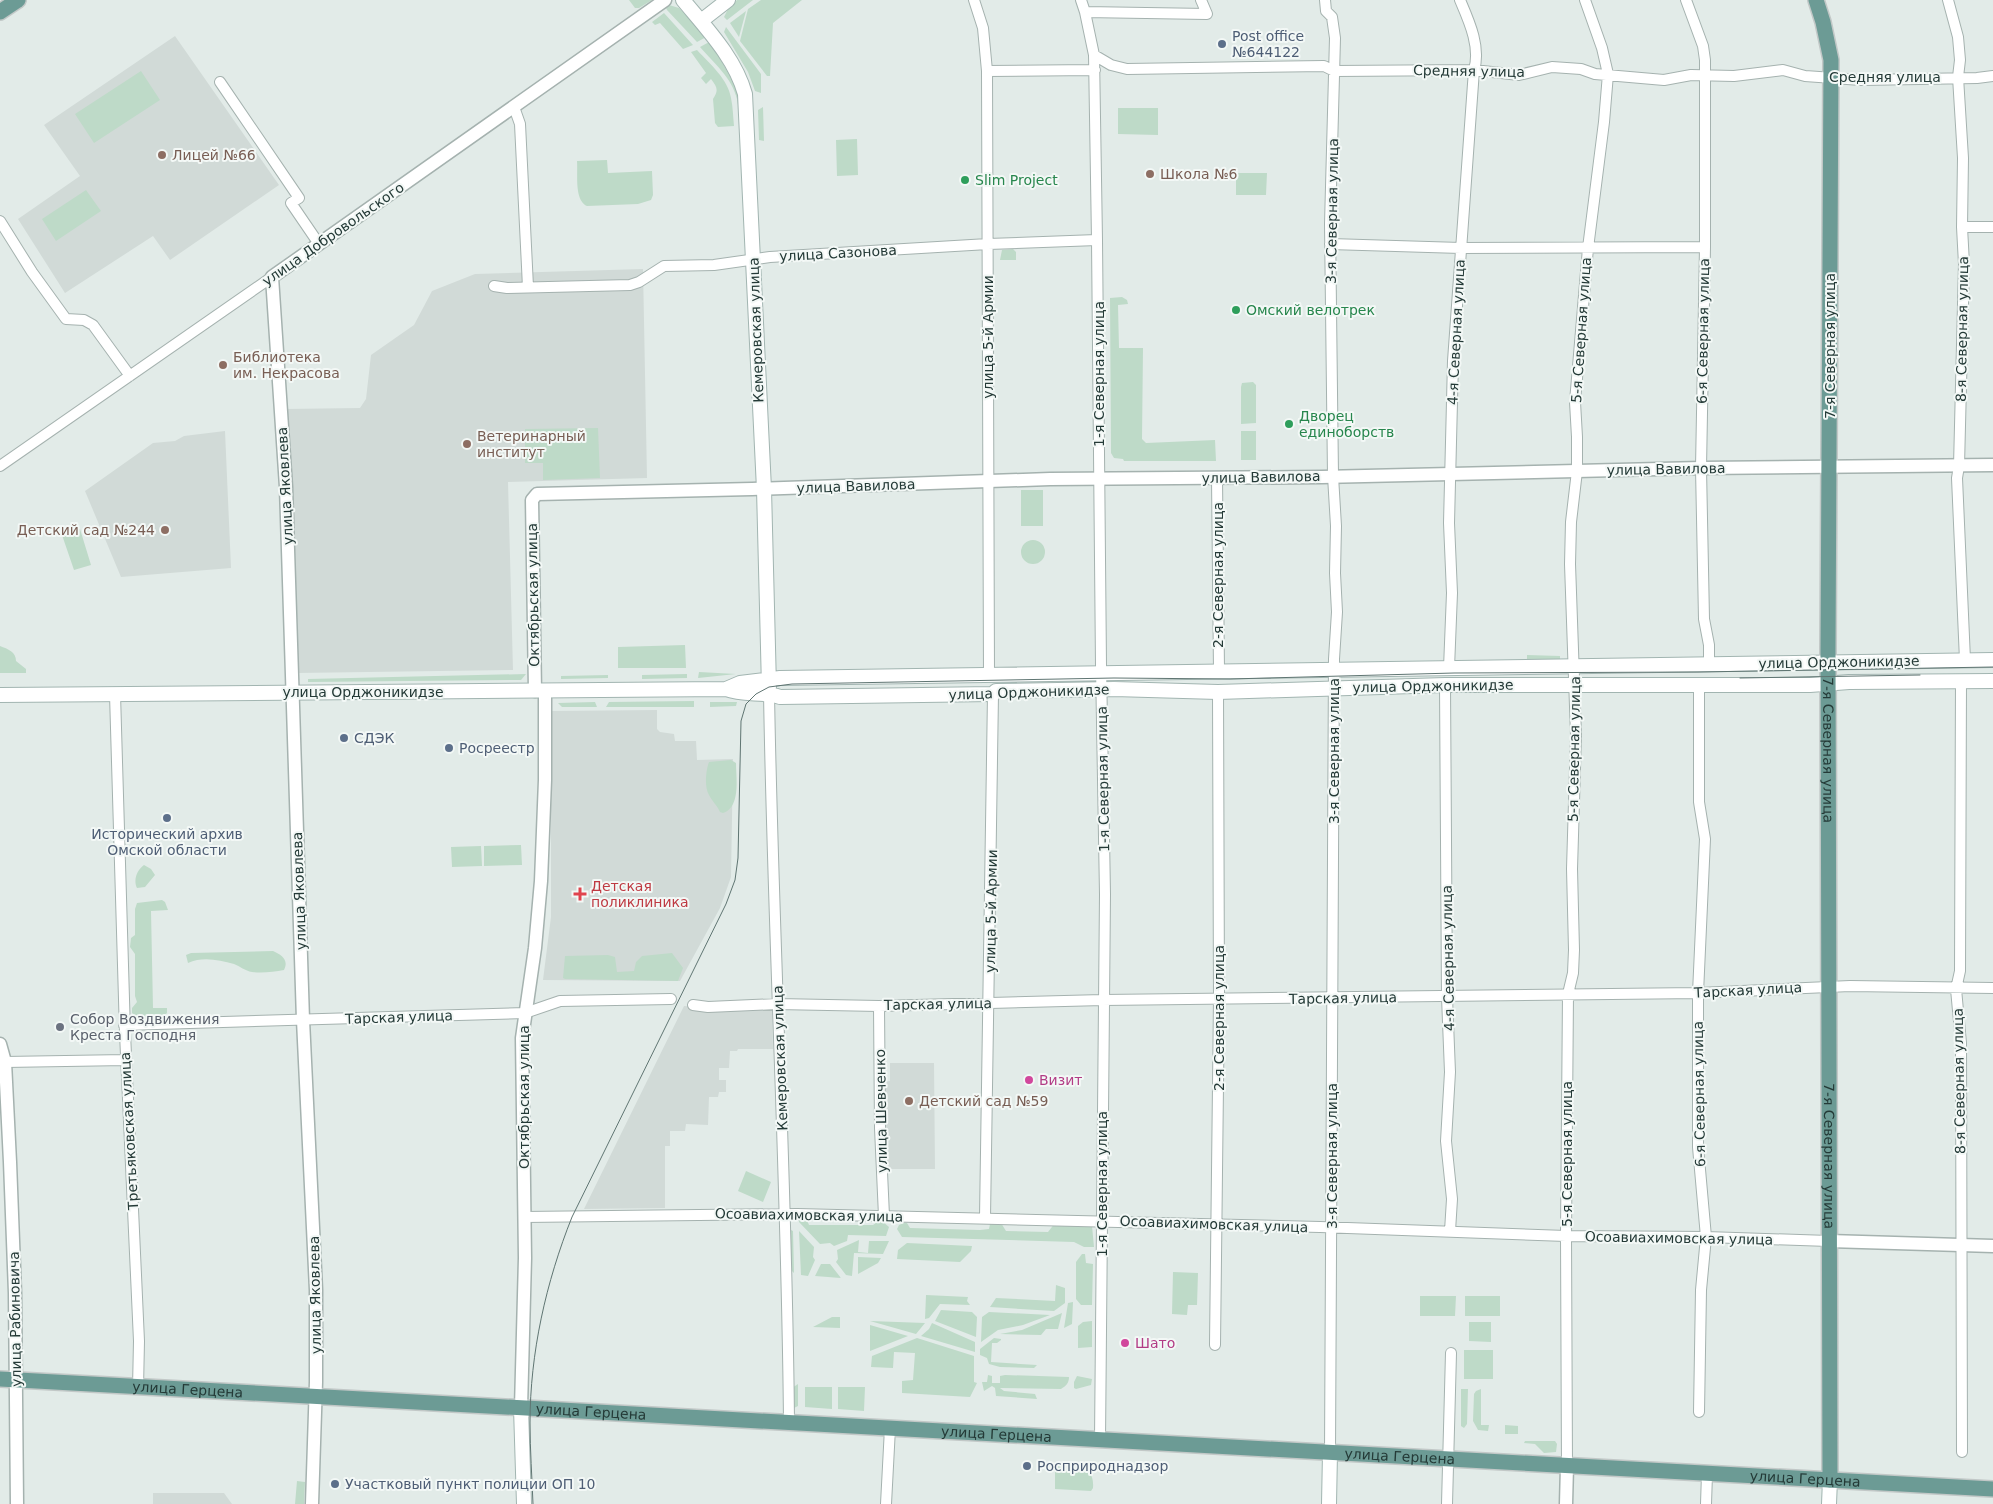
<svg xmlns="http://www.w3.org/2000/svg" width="1993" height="1504" font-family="'DejaVu Sans',sans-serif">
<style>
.built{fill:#d1dad7}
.green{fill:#bedac8}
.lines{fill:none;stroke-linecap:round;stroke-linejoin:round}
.minor-casing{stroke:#a5b2af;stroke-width:12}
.tertiary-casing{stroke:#a5b2af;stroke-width:15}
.secondary-casing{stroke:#a2b5b1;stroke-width:16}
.primary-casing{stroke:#c2c8c7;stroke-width:18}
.minor{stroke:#fff;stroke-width:10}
.tertiary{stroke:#fff;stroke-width:12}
.secondary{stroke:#fff;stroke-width:14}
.primary{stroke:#6c9b95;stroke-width:15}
.tram{stroke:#5f7572;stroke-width:1}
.service-dot{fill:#5c6f8a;stroke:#f3f8f6;stroke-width:2}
.education-dot{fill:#8d6e63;stroke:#f3f8f6;stroke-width:2}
.leisure-dot{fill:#2e9e5b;stroke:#f3f8f6;stroke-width:2}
.health-dot{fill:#e0444e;stroke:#f3f8f6;stroke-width:2}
.worship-dot{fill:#6b7280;stroke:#f3f8f6;stroke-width:2}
.hotel-dot{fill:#d1479c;stroke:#f3f8f6;stroke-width:2}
.labels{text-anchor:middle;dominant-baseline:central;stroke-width:4;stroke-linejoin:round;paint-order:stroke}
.service-label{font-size:14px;fill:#4e5e75;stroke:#f3f8f6;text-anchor:start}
.street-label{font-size:14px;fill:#243a37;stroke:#f3f8f6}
.education-label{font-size:14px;fill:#785e54;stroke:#f3f8f6;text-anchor:start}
.leisure-label{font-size:14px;fill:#27864d;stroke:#f3f8f6;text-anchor:start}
.health-label{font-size:14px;fill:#be3a42;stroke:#f3f8f6;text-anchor:start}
.worship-label{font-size:14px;fill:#5b616d;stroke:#f3f8f6;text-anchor:start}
.hotel-label{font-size:14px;fill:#b23c85;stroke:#f3f8f6;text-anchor:start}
</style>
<rect width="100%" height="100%" fill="#e2ebe8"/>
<path class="built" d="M175,36L279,185L170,260L153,236L65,293L18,219L80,176L44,125Z
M643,269L647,478L508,482L513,670L297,673L285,409L360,408L366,399L371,355L414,325L432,291L475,274Z
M225,431L231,568L121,577L85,491L153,443L175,441L184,436Z
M657,710V729L660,732L674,734L675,741H696L697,760L733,759L731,877L720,908L680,981L543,980L551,917V711Z
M684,1006L714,1008L772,1006L773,1049H738L737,1051H730L729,1068H719V1080H726V1092H719L718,1097H709L708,1125L686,1124L685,1131H670V1146H665V1208L584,1209Z
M890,1063H934L935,1169H885L883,1082L890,1081Z
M153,1493H224L232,1504H153Z"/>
<path class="green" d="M629,0H652L639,8H635Z
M737,0H753L727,20L724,17L728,9Z
M761,0H802L773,23L770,76H767L740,41L748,9Z
M669,5L679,8L708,36L697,42L667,10L665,6Z
M746,11L739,37L730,23Z
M664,13L693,45L683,49L660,23L655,25L652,22Z
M726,27L761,74V93L755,91L748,72L724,32Z
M711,41L737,90L740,101V127C739,117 739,108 737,99C732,78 714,63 700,47Z
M697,50C710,64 728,79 731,98C733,107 733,117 734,126L718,127L715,123L713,99C719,90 717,87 711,79L706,84L701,78L706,73L691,52Z
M141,71L160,100L94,143L75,114Z
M763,107L764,141L759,140L758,110Z
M1118,108H1158V135L1118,134Z
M857,139L858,175L837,176L836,140Z
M607,160L608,173L652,171L653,195L651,200L638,204L587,206C574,200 578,174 577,161Z
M1236,173H1267L1266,195H1236Z
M86,190L101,211L56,241L42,219Z
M1013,249L1016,252V260H1000L1002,250Z
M1122,297L1127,300L1128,304L1118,305L1119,348H1143L1142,439L1146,443L1215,440L1216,461H1124L1123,459L1114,458L1111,453L1110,298Z
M1253,382L1256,385V423L1241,424V387L1242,383Z
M598,428L600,478L543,480V463H525V429Z
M1241,431H1256V460H1241Z
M1021,490H1043V526H1021Z
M80,529L91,565L74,570L62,535Z
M1021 552a12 12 0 1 1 24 0a12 12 0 1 1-24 0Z
M685,645L686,668H618V647Z
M0,646C8,649 16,652 16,661L26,669V673H0Z
M1527,655L1560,656V659H1527Z
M699,672L736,674L698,678Z
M526,674L521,680L308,682V679Z
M687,674V678L642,679V675Z
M608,675V678L561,679V676Z
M694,701V707H606L609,702Z
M595,702L597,707H562L558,703Z
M710,702H737L736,706L710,707Z
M731,760L736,763C736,778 741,807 723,813L720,812C717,805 712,801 709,795C704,787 706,770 709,762Z
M521,845L522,865L484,866V846Z
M481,846L482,866L452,867L451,847Z
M144,865L151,869L155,875L145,887L137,888C133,880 137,870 144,865Z
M162,900L165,902L168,910L151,911L153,1008H167V1013C159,1021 141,1020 132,1013V1008L137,1002L135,996V954L130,947L131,938L135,935V909L137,903Z
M273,951C282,955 289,960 284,970C274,972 262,973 252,972C245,971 240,966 234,964C219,960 203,956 188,963L186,955L191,953Z
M672,953L683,968L678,981L565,979L563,978L565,956L608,955L615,957L617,972L634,971L636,962L642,956Z
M746,1171L771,1182L763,1202L738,1191Z
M799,1218H806L809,1225H873L877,1222L882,1221L889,1227L886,1236L848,1235L847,1241L834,1246L830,1243L820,1244L799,1222Z
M904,1223H907L910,1228L980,1230L989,1229L990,1224L1001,1223L1006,1231L1048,1232L1055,1223L1092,1226L1094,1247H1084L1074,1242L902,1237L897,1229L899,1225Z
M787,1228L793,1231L794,1273L788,1267Z
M799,1231L814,1247L813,1257L815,1260L808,1276L801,1275Z
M859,1240L858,1252L868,1253L869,1241H889L883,1254L854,1253L852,1276L846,1275L836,1262L838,1259L837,1250Z
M907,1243L972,1246L971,1251L960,1262L897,1259L898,1250Z
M1082,1254H1085L1086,1263L1093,1264L1092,1305H1081L1076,1299V1262Z
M858,1257L881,1258L878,1263L858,1274Z
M821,1264H830L841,1278L815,1276Z
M1173,1272L1198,1273L1197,1305H1188L1187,1315L1172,1314Z
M1056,1285L1065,1288V1303L1054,1311L990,1307L996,1298L1055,1301Z
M926,1295L968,1297L967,1301L970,1305L940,1304L929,1318L925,1319Z
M1420,1296H1456L1455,1316H1420Z
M1465,1296H1500V1316H1465Z
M1073,1302L1072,1324L1064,1328L1068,1303Z
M941,1310L972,1312L977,1317L976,1337L935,1321Z
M989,1312L1050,1315L1023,1325L998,1330L981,1342L982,1317Z
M1062,1313L1058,1329H1046L1041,1335L1000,1334L1022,1330Z
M832,1317H840V1328L813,1327Z
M870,1321L925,1323L916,1334Z
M1092,1321V1347L1078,1348V1326L1083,1322Z
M1469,1322H1491V1342L1469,1341Z
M932,1323L975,1342V1352L921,1336L929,1329Z
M870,1325L908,1336L870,1351Z
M917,1338L974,1356V1382L977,1383L970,1397L902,1393V1381L913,1380L915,1353L894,1352L893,1368L871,1367L872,1356Z
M994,1338L1001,1339V1340L997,1343H992L991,1362L1037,1365L1034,1368L1000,1367L989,1364L987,1358L980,1355V1349Z
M1464,1350H1493V1379H1464Z
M988,1375L992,1376V1383H1000V1376L1005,1375L1069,1377C1069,1383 1066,1386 1061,1389L1000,1388L1004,1391L1035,1394L1037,1399L996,1396L995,1388L992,1386L984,1391L982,1382H987Z
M1077,1376L1092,1379L1091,1385L1076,1389L1074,1388V1382Z
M798,1384V1406L794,1408L792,1388Z
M805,1387H832V1409L805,1407Z
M838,1387H865L864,1411L838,1409Z
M1461,1389H1468L1467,1424L1464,1428L1461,1426Z
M1481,1389V1425H1489L1488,1431L1478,1430L1473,1421L1474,1394L1476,1391Z
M1505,1425L1518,1426V1434H1505Z
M1525,1441H1555L1557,1444L1556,1452L1544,1453L1535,1444L1524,1443Z
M1055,1466C1074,1467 1095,1463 1093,1488L1091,1491L1055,1489Z
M297,1481L305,1482L304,1504H295Z"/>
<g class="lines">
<g class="minor-casing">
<path id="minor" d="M974,0L983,28L987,71L989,675
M1081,0L1085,12L1094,55L1097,240L1101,665L1105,894L1100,1440
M1325,0L1326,11L1332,17L1335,38L1330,224L1333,476L1336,526L1335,573L1337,612L1334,659L1330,1453
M1686,0L1703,46L1705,60V247L1701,468L1704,619L1709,645V664
M1948,0L1958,37L1960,60L1958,77L1963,158L1962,227L1964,264L1959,466L1957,478L1965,660
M1085,12L1207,14L1201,0
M1094,55L1111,65L1127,69L1324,66L1334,71L1474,70L1519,75L1552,67L1581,69L1595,74L1664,80L1691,75L1734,76L1783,70L1805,76L1861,80L1977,78L1993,76
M987,71L1095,70
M220,82L299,198L291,203L319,244
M514,107L520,124L528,287
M0,221L32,272L66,319L84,320L93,325L130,376
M1962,227H1993
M1330,244L1461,248L1705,247
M494,286L507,288L630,285L639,282L664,266L714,265L770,257L988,244L1097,240
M0,466L272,277
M1217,478L1219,671
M1449,668L1452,593L1449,523L1453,361L1474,70C1481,47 1469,21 1460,0
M1961,681L1960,971L1956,989L1961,1043L1962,1452
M1445,685L1447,997L1450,1072L1446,1141L1452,1199L1450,1231
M1699,686V802L1705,839L1698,993V1147L1706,1237L1701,1290L1699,1412
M769,693C773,937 787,1180 789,1423
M115,694L125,1033L139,1341L138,1388
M693,1005L708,1007L777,1004L879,1006L1103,1000L1698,993L1850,986L1993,988
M879,1006L880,1128L884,1216
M124,1025L525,1013L560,1001L671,999
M5,1062L126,1060
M524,1217L797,1214L1320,1227L1566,1236L1706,1237L1829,1241
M985,1218L993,694
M1215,1345L1219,999L1218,692
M1567,1466L1566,1236L1568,994L1573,973L1574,950L1572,869L1576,735L1570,564L1571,522L1577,471V437L1575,402L1588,248L1604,122L1608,74L1602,48L1585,0
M886,1504L890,1428
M1447,1504L1451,1353
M1706,1504L1707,1474"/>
</g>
<g class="tertiary-casing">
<path id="tertiary" d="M535,691L532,500L537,494L752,489L1050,479L1322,477L1701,468L1993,465
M0,1044L5,1062L10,1162L15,1293L17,1504
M1829,1241L1993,1246
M521,1408L525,1258L522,1038L535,948L541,881L545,780V691
M312,1504L316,1382V1290L303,1020L286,487L272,277L665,0
M1566,1504L1567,1466"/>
</g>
<g class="secondary-casing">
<path id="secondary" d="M683,0C707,29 735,58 745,94L764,489L769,687
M701,21L728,0
M726,689L740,683L780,678L1993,660
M0,695L726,689C744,696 762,691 780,697L993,694L996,691L1114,689L1218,692L1445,685H1810L1849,682L1993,681
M521,1408L524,1504
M1329,1504L1330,1453
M1829,1504L1830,1480"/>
</g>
<g class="primary-casing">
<g id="primary">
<path id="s1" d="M1816,0L1823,22L1831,60L1828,650L1830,1480"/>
<path d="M0,12L18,0"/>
<path id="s2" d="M0,1379L1993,1489"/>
</g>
</g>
<use href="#minor" class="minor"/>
<use href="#tertiary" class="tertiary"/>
<use href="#secondary" class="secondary"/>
<use href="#primary" class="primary"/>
<path class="tram" d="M1740,678L1920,675
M533,1504C532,1477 530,1450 530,1423C530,1353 546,1282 572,1217L726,904L735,880L738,858L741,721L746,704L756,694L769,687L792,684L1114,678L1230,679L1454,673L1698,672L1993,667"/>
</g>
<g class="service-dot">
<circle cx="1222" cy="44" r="5"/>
<circle cx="344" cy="738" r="5"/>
<circle cx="449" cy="748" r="5"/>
<circle cx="167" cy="818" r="5"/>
<circle cx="1027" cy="1466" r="5"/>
<circle cx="335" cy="1484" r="5"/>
</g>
<g class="education-dot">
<circle cx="162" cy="155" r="5"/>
<circle cx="1150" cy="174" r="5"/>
<circle cx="223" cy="365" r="5"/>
<circle cx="467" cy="444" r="5"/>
<circle cx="165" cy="530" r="5"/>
<circle cx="909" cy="1101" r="5"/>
</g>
<g class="leisure-dot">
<circle cx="965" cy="180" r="5"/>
<circle cx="1236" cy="310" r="5"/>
<circle cx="1289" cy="424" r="5"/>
</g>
<path class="health-dot" d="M577.5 886.5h5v5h5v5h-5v5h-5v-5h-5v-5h5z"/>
<circle class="worship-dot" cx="60" cy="1027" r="5"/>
<g class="hotel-dot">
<circle cx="1029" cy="1080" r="5"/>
<circle cx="1125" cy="1343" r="5"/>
</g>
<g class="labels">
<g class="service-label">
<text x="1232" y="36">Post office<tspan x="1232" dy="16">№644122</tspan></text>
<text x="354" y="738">СДЭК</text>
<text x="459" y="748">Росреестр</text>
<text x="167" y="834" text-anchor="middle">Исторический архив<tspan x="167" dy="16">Омской области</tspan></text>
<text x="1037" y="1466">Росприроднадзор</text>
<text x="345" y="1484">Участковый пункт полиции ОП 10</text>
</g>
<g class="street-label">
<text transform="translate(1469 71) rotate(1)">Средняя улица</text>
<text x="1885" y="77">Средняя улица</text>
<text transform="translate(1332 211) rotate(-89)">3-я Северная улица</text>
<text transform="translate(333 234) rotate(-35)">улица Добровольского</text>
<text transform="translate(838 253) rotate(-3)">улица Сазонова</text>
<text transform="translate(1962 329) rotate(-89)">8-я Северная улица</text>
<text transform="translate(756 330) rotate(-92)">Кемеровская улица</text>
<text transform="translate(1581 330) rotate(-86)">5-я Северная улица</text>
<text transform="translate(1703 331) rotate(-89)">6-я Северная улица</text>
<text transform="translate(1456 332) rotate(-87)">4-я Северная улица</text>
<text transform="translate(988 337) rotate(-90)">улица 5-й Армии</text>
<text transform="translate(1830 346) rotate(-90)">7-я Северная улица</text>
<text transform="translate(1099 374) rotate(-90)">1-я Северная улица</text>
<text transform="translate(1666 469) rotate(-1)">улица Вавилова</text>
<text transform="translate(1261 477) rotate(-1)">улица Вавилова</text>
<text transform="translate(285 486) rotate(-93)">улица Яковлева</text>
<text transform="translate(856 486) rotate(-2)">улица Вавилова</text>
<text transform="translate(1218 575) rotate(-90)">2-я Северная улица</text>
<text transform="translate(533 595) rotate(-91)">Октябрьская улица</text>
<text transform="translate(1839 662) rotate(-1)">улица Орджоникидзе</text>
<text transform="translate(1433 686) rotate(-1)">улица Орджоникидзе</text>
<text x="363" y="692">улица Орджоникидзе</text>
<text transform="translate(1029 692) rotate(-2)">улица Орджоникидзе</text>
<text transform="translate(1574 749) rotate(-89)">5-я Северная улица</text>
<text transform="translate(1334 751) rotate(-90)">3-я Северная улица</text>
<text stroke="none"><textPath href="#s1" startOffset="752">7-я Северная улица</textPath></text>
<text transform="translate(1103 779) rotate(-91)">1-я Северная улица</text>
<text transform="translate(299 891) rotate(-92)">улица Яковлева</text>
<text transform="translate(991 911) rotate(-89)">улица 5-й Армии</text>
<text transform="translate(1448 958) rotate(-91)">4-я Северная улица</text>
<text transform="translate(1748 990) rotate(-3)">Тарская улица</text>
<text transform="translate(1343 998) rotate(-1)">Тарская улица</text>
<text transform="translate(938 1004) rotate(-1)">Тарская улица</text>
<text transform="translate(399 1017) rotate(-2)">Тарская улица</text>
<text transform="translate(1219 1018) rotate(-90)">2-я Северная улица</text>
<text transform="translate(780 1058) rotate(-92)">Кемеровская улица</text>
<text transform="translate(1959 1081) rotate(-91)">8-я Северная улица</text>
<text transform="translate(1699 1094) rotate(-91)">6-я Северная улица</text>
<text transform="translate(524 1097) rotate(-90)">Октябрьская улица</text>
<text transform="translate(881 1111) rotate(-91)">улица Шевченко</text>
<text transform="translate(129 1131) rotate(-93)">Третьяковская улица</text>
<text transform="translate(1567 1154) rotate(-90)">5-я Северная улица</text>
<text transform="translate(1332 1156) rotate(-90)">3-я Северная улица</text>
<text stroke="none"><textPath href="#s1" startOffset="1158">7-я Северная улица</textPath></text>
<text transform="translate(1102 1184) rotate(-90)">1-я Северная улица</text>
<text transform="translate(809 1215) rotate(1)">Осоавиахимовская улица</text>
<text transform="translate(1214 1224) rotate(2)">Осоавиахимовская улица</text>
<text transform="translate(1679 1238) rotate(1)">Осоавиахимовская улица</text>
<text transform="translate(315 1295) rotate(-91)">улица Яковлева</text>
<text transform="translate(15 1319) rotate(-91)">улица Рабиновича</text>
<text stroke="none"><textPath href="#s2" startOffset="188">улица Герцена</textPath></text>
<text stroke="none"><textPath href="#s2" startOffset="592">улица Герцена</textPath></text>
<text stroke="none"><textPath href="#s2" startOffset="998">улица Герцена</textPath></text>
<text stroke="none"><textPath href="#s2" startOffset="1402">улица Герцена</textPath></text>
<text stroke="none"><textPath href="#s2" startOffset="1808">улица Герцена</textPath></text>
</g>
<g class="education-label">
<text x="172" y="155">Лицей №66</text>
<text x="1160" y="174">Школа №6</text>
<text x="233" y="357">Библиотека<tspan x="233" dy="16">им. Некрасова</tspan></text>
<text x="477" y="436">Ветеринарный<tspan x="477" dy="16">институт</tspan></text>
<text x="155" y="530" text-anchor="end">Детский сад №244</text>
<text x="919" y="1101">Детский сад №59</text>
</g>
<g class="leisure-label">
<text x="975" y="180">Slim Project</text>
<text x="1246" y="310">Омский велотрек</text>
<text x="1299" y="416">Дворец<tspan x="1299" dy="16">единоборств</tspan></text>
</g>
<g class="health-label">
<text x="591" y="886">Детская<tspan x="591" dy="16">поликлиника</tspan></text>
</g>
<g class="worship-label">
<text x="70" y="1019">Собор Воздвижения<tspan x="70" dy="16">Креста Господня</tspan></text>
</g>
<g class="hotel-label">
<text x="1039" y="1080">Визит</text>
<text x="1135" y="1343">Шато</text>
</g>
</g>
</svg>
